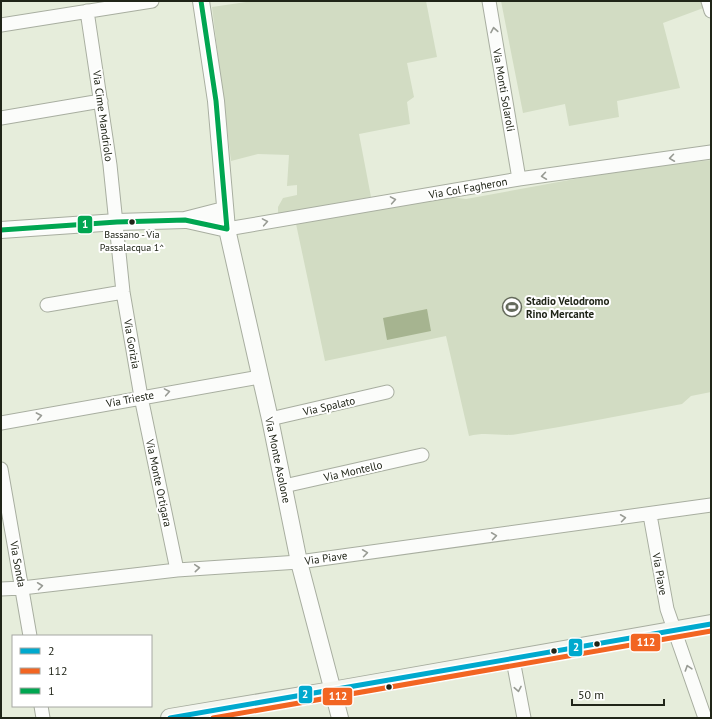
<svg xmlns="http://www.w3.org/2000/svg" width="712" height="719" font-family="'PT Sans',sans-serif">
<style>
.green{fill:#d2dcc3}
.water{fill:#a6b490}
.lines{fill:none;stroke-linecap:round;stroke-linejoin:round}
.minor-casing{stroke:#a8aea0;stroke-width:15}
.tertiary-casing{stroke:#a8aea0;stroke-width:18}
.secondary-casing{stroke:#a8aea0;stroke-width:20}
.minor{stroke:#fbfcfa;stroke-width:13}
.tertiary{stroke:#fbfcfa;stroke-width:16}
.secondary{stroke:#f4f6f0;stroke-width:18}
.bus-1-casing{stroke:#fff;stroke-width:8}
.bus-2-casing{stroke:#fff;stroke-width:8}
.bus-3-casing{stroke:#fff;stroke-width:8}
.bus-1{stroke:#00a9ce;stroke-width:5}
.bus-2{stroke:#f26522;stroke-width:5}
.bus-3{stroke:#00a651;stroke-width:5}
.oneway{stroke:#989b94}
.bus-dot{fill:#202518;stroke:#fff;stroke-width:1.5}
.labels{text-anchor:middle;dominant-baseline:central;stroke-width:4;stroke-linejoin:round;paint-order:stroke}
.bus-label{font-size:10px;fill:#202518;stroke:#fff}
.street-label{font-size:11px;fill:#202518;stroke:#fff}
.poi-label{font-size:11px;font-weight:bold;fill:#202518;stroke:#fff;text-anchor:start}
.line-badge{stroke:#fff;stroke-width:1.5}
.badge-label{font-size:11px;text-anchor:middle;font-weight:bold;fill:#fff}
</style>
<rect width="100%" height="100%" fill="#e6eddb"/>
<path class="green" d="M253,1H426L437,57L407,63L414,97L407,102L410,124L359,134L371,197L278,214V207L283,198L297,195V185L287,186L289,155L258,154L231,161L212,7Z
M501,1H704L706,7L663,23L680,88L617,101L619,117L569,126L565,104L523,113Z
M711,160V392L691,396L682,404C627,414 573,425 518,434C502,437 487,431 469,436L446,336L325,361L295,219L450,197L466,199L624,170Z"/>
<path class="water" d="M427,309L431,331L387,340L383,318Z"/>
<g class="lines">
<g class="minor-casing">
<path id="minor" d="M489,1L519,179
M708,1L711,11
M87,11L110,165L123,292L141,397L177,570
M1,25L152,1
M1,118L101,101
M227,229L519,179L711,152
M47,305L123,292
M270,419L387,392
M1,423L260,377
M1,469L30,636
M284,486L422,455
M650,515L667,609L705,718
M1,589L22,588L177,570L299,562L711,505
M513,660L524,718
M41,706L43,718"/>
</g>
<g class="tertiary-casing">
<path id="tertiary" d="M201,1L216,101L227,229L270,419L299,562L340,718
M187,220L227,229
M1,230L117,222L185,220L224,210"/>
</g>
<g class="secondary-casing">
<path id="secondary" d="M170,718L332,691L711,624"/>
</g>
<use href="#minor" class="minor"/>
<use href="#tertiary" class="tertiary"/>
<use href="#secondary" class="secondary"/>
<g class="bus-1-casing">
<path id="bus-1" d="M170,718L711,624"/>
</g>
<g class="bus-2-casing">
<path id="bus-2" d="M213,718L711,631"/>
</g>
<g class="bus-3-casing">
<path id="bus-3" d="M1,230L117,222L185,220L227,229L216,101L201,1"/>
</g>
<use href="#bus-1" class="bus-1"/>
<use href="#bus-2" class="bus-2"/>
<use href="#bus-3" class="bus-3"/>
</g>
<defs><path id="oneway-chevron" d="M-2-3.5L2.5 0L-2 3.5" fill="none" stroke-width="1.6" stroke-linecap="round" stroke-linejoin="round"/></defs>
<g class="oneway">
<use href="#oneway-chevron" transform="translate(494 30) rotate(-100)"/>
<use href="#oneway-chevron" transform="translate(672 158) rotate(172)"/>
<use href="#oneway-chevron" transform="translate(544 176) rotate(172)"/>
<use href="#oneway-chevron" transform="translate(393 200) rotate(-10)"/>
<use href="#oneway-chevron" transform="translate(265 222) rotate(-10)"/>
<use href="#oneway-chevron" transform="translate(167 392) rotate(-10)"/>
<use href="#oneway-chevron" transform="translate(39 416) rotate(-11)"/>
<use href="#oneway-chevron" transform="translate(623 518) rotate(-8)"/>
<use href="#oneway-chevron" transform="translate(494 536) rotate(-8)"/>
<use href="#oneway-chevron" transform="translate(365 553) rotate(-8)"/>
<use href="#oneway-chevron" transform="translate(197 568) rotate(-5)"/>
<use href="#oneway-chevron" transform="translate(40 586) rotate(-7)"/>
<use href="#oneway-chevron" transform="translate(688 668) rotate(-108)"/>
<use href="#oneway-chevron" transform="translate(518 689) rotate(79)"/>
</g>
<defs>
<g id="stadium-ring" transform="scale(1)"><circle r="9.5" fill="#fff" stroke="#656b5c" stroke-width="1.5"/><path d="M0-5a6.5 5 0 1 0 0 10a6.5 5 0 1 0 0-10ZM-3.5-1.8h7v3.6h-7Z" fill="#656b5c"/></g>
</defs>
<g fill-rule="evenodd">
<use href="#stadium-ring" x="512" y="307"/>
</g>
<g class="bus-dot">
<circle cx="132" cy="222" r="3.5"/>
<circle cx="597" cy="644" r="3.5"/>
<circle cx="554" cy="651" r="3.5"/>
<circle cx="389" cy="687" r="3.5"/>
</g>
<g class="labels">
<g class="bus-label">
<text x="132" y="234">Bassano - Via<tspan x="132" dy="13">Passalacqua 1^</tspan></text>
</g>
<g class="street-label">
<text transform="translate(504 90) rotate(80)">Via Monti Solaroli</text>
<text transform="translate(103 116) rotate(82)">Via Cime Mandriolo</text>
<text transform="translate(468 188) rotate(-10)">Via Col Fagheron</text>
<text transform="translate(132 344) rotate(80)">Via Gorizia</text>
<text transform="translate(130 399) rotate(-11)">Via Trieste</text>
<text transform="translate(329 406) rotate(-13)">Via Spalato</text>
<text transform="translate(278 460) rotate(78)">Via Monte Asolone</text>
<text transform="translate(353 471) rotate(-13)">Via Montello</text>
<text transform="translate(159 483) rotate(78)">Via Monte Ortigara</text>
<text transform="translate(326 558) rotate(-8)">Via Piave</text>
<text transform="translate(18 564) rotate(80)">Via Sonda</text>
<text transform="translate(660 574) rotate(80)">Via Piave</text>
</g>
<g class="poi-label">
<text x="526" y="301">Stadio Velodromo<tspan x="526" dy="13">Rino Mercante</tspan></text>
</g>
</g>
<g class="line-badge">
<rect x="77" y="215" width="16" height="19" rx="4" fill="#00a651"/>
<rect x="630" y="633" width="31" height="19" rx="4" fill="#f26522"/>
<rect x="568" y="638" width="15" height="19" rx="4" fill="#00a9ce"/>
<rect x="298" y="685" width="15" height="19" rx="4" fill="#00a9ce"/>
<rect x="322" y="687" width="31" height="19" rx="4" fill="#f26522"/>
</g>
<g class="badge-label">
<text x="85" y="228">1</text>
<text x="646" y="646">112</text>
<text x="576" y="651">2</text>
<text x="305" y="698">2</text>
<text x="338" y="700">112</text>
</g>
<rect width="712" height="719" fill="none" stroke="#202518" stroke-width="4"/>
<rect x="12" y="635" width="140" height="72" fill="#ffffff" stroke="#a6a8a3"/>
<rect x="20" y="648" width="20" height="6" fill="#00a9ce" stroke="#a6a8a3"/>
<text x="48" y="655" font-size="12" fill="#202518">2</text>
<rect x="20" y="668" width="20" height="6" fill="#f26522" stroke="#a6a8a3"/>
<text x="48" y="675" font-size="12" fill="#202518">112</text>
<rect x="20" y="688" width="20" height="6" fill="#00a651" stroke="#a6a8a3"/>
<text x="48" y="695" font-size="12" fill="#202518">1</text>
<path d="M572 699v6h92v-6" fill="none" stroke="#202518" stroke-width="2"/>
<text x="578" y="699" font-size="12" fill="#202518" stroke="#ffffff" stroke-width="3" paint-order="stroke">50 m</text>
</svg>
